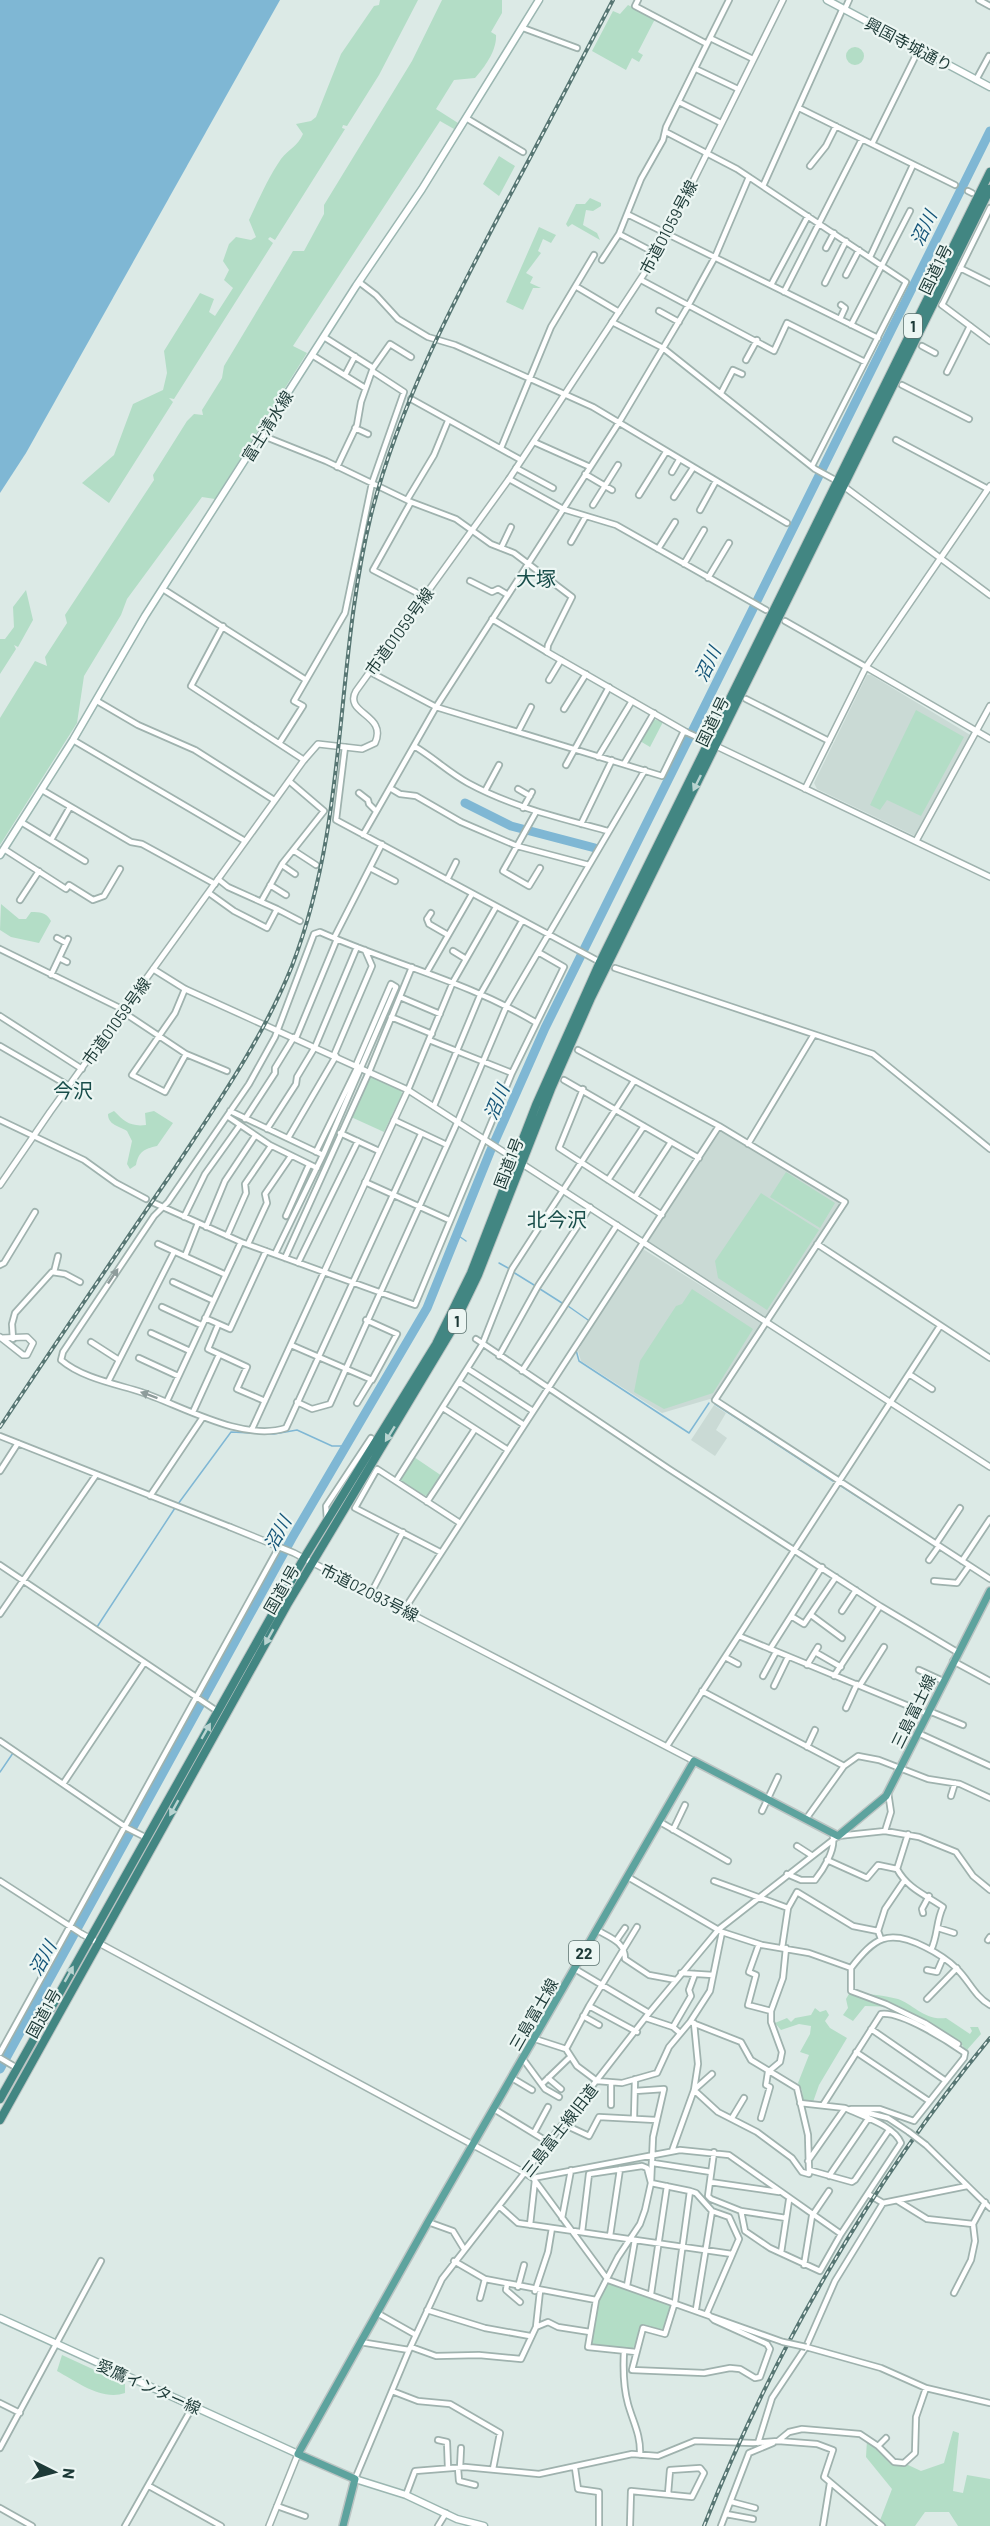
<svg xmlns="http://www.w3.org/2000/svg" width="990" height="2526" font-family="Barlow,'Noto Sans JP',sans-serif">
<style>
.built{fill:#cadad5}
.green{fill:#b3ddc6}
.water{fill:#7fb7d4}
.lines{fill:none;stroke-linecap:round;stroke-linejoin:round}
.stream{stroke:#7fb7d4;stroke-width:1.5}
.river{stroke:#7fb7d4;stroke-width:9}
.minor-casing{stroke:#9fb2ae;stroke-width:8}
.tertiary-casing{stroke:#9fb2ae;stroke-width:8}
.secondary-casing{stroke:#9bb6b1;stroke-width:9}
.primary-casing{stroke:#bbc4c3;stroke-width:10}
.trunk-casing{stroke:#bbc4c3;stroke-width:10}
.minor{stroke:#fff;stroke-width:4.5}
.tertiary{stroke:#fff;stroke-width:5}
.secondary{stroke:#fff;stroke-width:6}
.primary{stroke:#5da39e;stroke-width:7}
.trunk{stroke:#428682;stroke-width:8}
.rail-casing{stroke:#577673;stroke-width:4}
.rail{stroke:#ecf6f3;stroke-width:1.5;stroke-dasharray:4.5;stroke-linecap:butt}
.minor-bridge-casing{stroke:#9fb2ae;stroke-width:8;stroke-linecap:butt}
.minor-bridge{stroke:#fff;stroke-width:4.5}
.oneway{fill:#b9d4d1}
.oneway2{fill:#8e9c9b}
.labels{text-anchor:middle;dominant-baseline:central;stroke-width:4.5;stroke-linejoin:round;paint-order:stroke}
.shield{fill:#ecf6f3;stroke:#5b726f;stroke-width:1.5}
.shield-label{font-size:15px;font-weight:bold;fill:#1d3a37}
.street-label{font-size:16px;fill:#1d3a37;stroke:#ecf6f3}
.water-label{font-size:18px;font-style:italic;fill:#145579;stroke:#ecf6f3}
.quarter-label{font-size:20px;fill:#184d4a;stroke:#ecf6f3}
</style>
<rect width="100%" height="100%" fill="#dceae6"/>
<path class="built" d="M867,675H871L972,736L915,836L817,789L814,783Z
M722,1129L842,1203L768,1318L648,1241Z
M643,1249L762,1324L713,1400L710,1399L662,1413L581,1361L578,1351L591,1327Z
M714,1405L726,1413L716,1430L727,1438L715,1456L691,1440Z"/>
<path class="green" d="M380,0H418L379,75L347,126L343,125L342,128L345,129L275,240L270,237L268,239L273,243L174,399L169,398L173,402L109,503L82,483L114,455L133,404L163,390L167,373L164,351L200,293L214,299L209,312L215,316L233,288L224,280L229,270L223,261L229,244L236,237L251,240L256,237L249,220C259,199 268,178 281,159C289,149 298,146 303,134L296,124L311,121L316,117L341,54L374,6L379,5Z
M442,0H502V13L491,32L496,35C497,50 485,67 475,78L454,80L436,109L458,123L454,129L440,121L293,346L307,353L215,499L202,497L127,599L121,615L84,676L77,723L0,845V718L35,661L47,666L45,657L67,623L65,615L154,480L153,475L187,421L194,414L203,415L202,410L222,378L224,366L293,251H304L324,214V205L412,61Z
M628,5L655,19L638,52L643,55L639,62L632,58L626,70L592,51L613,11L620,14Z
M846 56a9 9 0 1 1 18 0a9 9 0 1 1-18 0Z
M499,156L515,166L499,196L483,184Z
M590,198L601,203V206L593,211L586,210L583,225L597,233L600,240L572,224L568,227L566,224L576,204H585Z
M539,227L556,235L551,243L543,239L538,251L541,253L526,273L533,277L530,283L541,288H533L523,310L506,302Z
M26,590L33,620L18,647L14,645L16,649L0,674V639H5L14,627L13,607Z
M916,710L964,737L921,816L887,800L880,810L870,805Z
M653,719L663,722L650,747L640,741Z
M1,904L19,919H26L31,912C40,912 46,912 51,921L39,943L11,937L0,930Z
M373,1076L401,1089L402,1094L384,1132L351,1117L370,1077Z
M114,1111C124,1121 130,1127 146,1125L145,1113L154,1111L173,1123L157,1146C144,1149 139,1151 136,1165L130,1169L127,1164L132,1141L127,1131C119,1126 108,1125 108,1114Z
M786,1172L835,1203L820,1228L770,1197Z
M761,1193L819,1230L767,1310L718,1278L715,1261Z
M692,1289L753,1329L713,1393L664,1409L634,1392L640,1361L676,1306L682,1304Z
M414,1457L442,1476L428,1497L400,1482Z
M850,1992C866,1994 883,1995 898,1999C913,2004 925,2021 946,2018L970,2034L972,2031L970,2027H978L981,2034L966,2051L962,2045L896,2007L865,2006L853,2021L843,2015L848,2008L846,1999Z
M815,2008L820,2012L826,2010L829,2015L825,2021L830,2028L847,2038L819,2085L813,2102L803,2100L802,2090L798,2083L809,2055L800,2052L810,2034L811,2026L799,2024L781,2030L775,2023L787,2018L791,2022L795,2018L811,2015Z
M612,2282L675,2302L665,2333L664,2330L643,2325L633,2349L590,2345L598,2304L605,2287Z
M62,2355L125,2384V2393C102,2401 77,2382 57,2371Z
M953,2431L959,2433L953,2491L963,2493L967,2475L990,2479V2526H958L949,2512H925L915,2526H884L879,2523L892,2489L866,2457L867,2440L891,2463L906,2464L921,2471L944,2463Z"/>
<path class="water" d="M0,0H280L26,453L0,493Z"/>
<g class="lines">
<path class="stream" d="M456,1234L466,1241
M499,1263L508,1268
M513,1272L534,1285
M540,1289L562,1303
M568,1306L588,1320
M581,1343L576,1350L579,1361L689,1433L709,1403
M715,1404L833,1481
M841,1486L911,1531
M178,1504L231,1432L274,1434L297,1430L332,1446H346
M97,1627L175,1508
M0,1772L13,1753"/>
<path class="river" d="M465,803L511,826L595,848
M0,2069L292,1538L427,1308L490,1152L545,1028L990,131"/>
<g class="minor-casing">
<path id="minor" d="M638,0L635,6L707,44L710,38L753,59
M979,0L990,6
M845,9L849,0
M523,28L577,48
M710,38L729,0
M696,69L738,89
M976,80L989,56
M679,102L721,123
M799,108L955,185
M466,118L523,152
M666,132L737,169L906,282L812,466
M872,144L919,49
M810,166L826,146L836,126
M763,186L843,8
M968,191L972,193
M627,214L878,338
M826,248L834,233
M657,254L619,234L641,179L663,140L666,127L707,44
M870,257L913,165
M602,260L619,234
M960,268L990,283
M846,275L859,250
M641,280L774,351L787,323L865,362
M359,282L376,295L398,319L428,337L455,345L593,407L787,523
M825,283L846,241
M771,285L808,216
M577,287L619,312
M784,292L862,139
M942,305L990,208
M659,311L679,322
M840,319L845,308L841,305
M612,322L663,348L815,469L837,481
M851,325L910,211
M324,337L373,368
M922,346L935,353
M312,355L365,388
M746,360L757,340
M947,372L970,326
M345,375L355,356
M902,385L969,419
M721,393L733,370L742,374
M411,399L521,460
M355,428L368,434
M261,435L326,461L411,502L456,519L491,544L514,553L572,597L548,645L547,652L492,619
M896,440L988,489
M534,442L590,467
M501,448L551,327L594,255
M337,467L357,425L361,402L373,368L390,344L411,357
M516,468L553,488
M672,472L679,460
M585,474L612,490
M509,479L563,509L616,525L766,610
M639,495L666,452
M674,497L693,468
M407,500L434,455L448,421
M411,502L373,570L423,596
M593,505L618,465
M700,510L716,481
M571,542L586,516
M501,548L511,527
M658,549L675,522
M684,564L704,530
M708,578L729,543
M470,581L492,592L498,589L508,595
M166,591L306,680
M785,621L866,667
M223,626L191,686L304,760
M370,672L436,707L662,776L684,731
M549,680L561,660
M746,699L829,741
M97,701L138,725L195,750L274,800
M564,709L586,674
M518,732L531,707
M686,732L710,743
M73,740L245,841
M280,742L303,706L294,701L345,613L372,483L404,392L372,371
M414,746C433,757 448,772 468,783C512,807 560,818 608,831
M345,747L336,820L600,962
M598,757L632,701
M624,764L654,713
M566,765L609,687
M390,788L400,794L416,796L461,822L517,846L589,865
M518,789L530,796
M42,790L131,842L142,844L215,884
M485,791L499,765
M359,793L368,800L369,804L376,811
M523,808L532,792
M536,812L503,871L529,886L540,868
M21,822L85,861
M581,824L612,760
M363,835L436,707L618,424L688,306L715,257L749,177
M51,840L70,807
M4,849L66,889L69,885L93,900L104,896L120,869
M293,850L316,865
M282,865L295,874
M370,868L395,881
M218,879L228,887L277,909
M447,880L456,862
M270,885L286,895
M209,893L234,911L267,928L277,909L300,921
M20,900L39,871
M262,900L282,864L324,811L289,781
M431,913L427,919L429,924L448,935
M57,938L66,943
M334,938L382,844
M0,949L124,1010
M453,951L466,959
M59,958L67,962
M615,968L873,1054L990,1149
M427,972L472,894
M51,975L68,939
M185,989L175,1013L132,1075L165,1092L186,1054
M400,997L440,1014
M123,1012L186,1054L227,1071
M0,1016L82,1069
M391,1017L432,1034
M296,1038L337,939
M429,1040L512,1073
M0,1046L69,1086
M578,1050L719,1126L845,1202L715,1400L990,1579
M334,1055L372,966L365,950
M564,1080L699,1158
M583,1089L559,1148L662,1215
M408,1090L453,982L496,907
M434,1106L481,993L522,921
M230,1111L323,1155
M227,1116L270,1145L317,1168
M245,1119L275,1073V1068L294,1037
M0,1120L84,1160L116,1183L146,1199
M394,1120L447,1145
M267,1129L296,1084L297,1077L315,1047L357,947
M340,1133L379,1151
M421,1134L286,1428C243,1442 182,1406 141,1392C116,1384 82,1378 61,1360L63,1352L154,1216L168,1202L249,1084L275,1037L314,934L320,932C392,964 468,982 535,1022
M288,1138L336,1056
M748,1144L813,1036
M316,1152L358,1066
M608,1180L644,1126
M365,1182L449,1220
M635,1197L671,1142
M154,1203L241,1242L415,1305L512,1073L564,967L538,952
M286,1216L309,1165
M184,1217L205,1174L240,1125
M206,1227L225,1181L255,1136
M227,1236L246,1193L245,1184L271,1146
M158,1244L224,1274
M248,1244L267,1203L265,1194L291,1156
M817,1244L990,1358
M275,1254L323,1155L396,987L391,984L356,1065
M185,1256L198,1223
M285,1258L369,1072L412,967
M298,1263L358,1141
M0,1265L4,1263L35,1212
M54,1272L58,1256
M173,1282L212,1300
M162,1307L201,1325
M205,1318L230,1329L266,1251
M218,1325L208,1349L247,1367L237,1389L265,1401
M151,1333L190,1351
M13,1339L12,1324L15,1313L52,1272L65,1274L80,1282
M476,1339L669,1469L880,1606L957,1652
M91,1342L119,1360
M291,1345L372,1380L397,1334L366,1320
M499,1356L538,1286L590,1207
M139,1358L178,1376
M468,1369L533,1411
M522,1371L617,1225
M909,1374L932,1389
M108,1382L174,1252
M459,1382L524,1425
M167,1401L241,1242
M297,1402L312,1409L330,1404L457,1123L507,1005L645,770
M357,1403L371,1380
M443,1408L508,1450
M193,1412L219,1355
M252,1429L324,1272
M0,1436L230,1527
M0,1471L18,1443
M396,1481L482,1345L512,1269L634,1081
M150,1496L203,1417
M427,1502L475,1429
M327,1520L326,1506L371,1438
M936,1544L960,1508
M440,1552L355,1508L377,1469L460,1523
M929,1560L939,1546
M962,1561L990,1519
M0,1565L217,1711
M822,1567L791,1616L804,1624L836,1577
M934,1581L957,1583L969,1566
M371,1593L403,1532
M404,1610L719,1126
M842,1611L856,1590
M0,1614L96,1475
M811,1615L842,1638
M739,1636L928,1714
M770,1649L791,1616
M815,1652L841,1667
M725,1657L738,1664
M953,1661L990,1681
M807,1665L818,1647
M919,1670L943,1681
M763,1676L776,1652
M834,1676L880,1606
M860,1685L884,1647
M774,1686L788,1657
M702,1691L844,1766L806,1819
M846,1708L857,1684
M929,1711L963,1725
M918,1733L990,1766
M0,1741L127,1828L145,1837
M667,1746L940,1326
M807,1747L815,1730
M844,1766L858,1756L879,1760L928,1779L960,1784L990,1798
M63,1784L144,1663
M951,1796L955,1783
M762,1811L778,1777
M660,1822L728,1861
M673,1830L685,1805
M885,1831L891,1812L888,1792
M908,1834L897,1869C908,1889 926,1895 943,1907C936,1921 938,1936 931,1950
M797,1846L811,1855
M827,1860L867,1878L878,1865L897,1869
M787,1874L801,1880H815C823,1870 835,1851 833,1838
M628,1877L722,1932L762,1945L809,1953L851,1968C874,1938 888,1928 925,1947C935,1952 947,1959 956,1968C969,1980 974,1996 990,2005
M0,1881L82,1934
M714,1881L788,1908L797,1892L853,1926L878,1931L881,1939
M923,1913L922,1909L929,1896
M637,1927L589,2006L637,2032
M938,1928L954,1933
M597,1930C611,1938 625,1942 625,1959L649,1975L676,1980
M878,1931L885,1909L904,1881
M988,1940L990,1937
M616,1941L625,1928
M759,1944L749,1972L756,1975L748,2005L771,2011
M782,1948L788,1908
M851,1968V1991L886,2004L925,2023L958,2044
M575,1969L649,2013
M927,1970L937,1972L943,1958
M681,1973L713,1975
M927,1999L957,1968
M583,2016L599,2025
M646,2018L673,2027
M690,2022L741,2042L751,2060L797,2088L808,2135L809,2170L852,2182L855,2180L889,2130
M871,2029L946,2081
M680,2033L673,2027L691,1996L689,1990L695,1974
M535,2039L566,2049L577,2066L597,2081L622,2083L657,2073L669,2047L690,2022L710,1991L722,1932
M566,2049L589,2006
M856,2052L929,2101
M0,2053L279,1547
M0,2058L17,2068
M523,2059L545,2089L559,2097
M512,2078L532,2090
M548,2078L561,2089
M542,2084L569,2058
M611,2084V2105
M694,2090L698,2064L694,2023
M694,2090L712,2074
M635,2091L664,2089L653,2137L651,2183L645,2210L640,2224L618,2257L596,2300L588,2347L636,2352
M800,2103L845,2108
M823,2105L881,2014C901,2011 948,2041 965,2053
M494,2109L548,2142
M851,2109H880L914,2121L964,2058L965,2053
M860,2111L888,2118L909,2132
M634,2118L635,2079
M732,2118L744,2098
M761,2118L770,2087L766,2085L768,2072L780,2062L782,2052L771,2022V2011L783,1978L786,1948
M563,2124L589,2136L599,2117L656,2120
M534,2133L548,2107
M926,2145L990,2208
M672,2151L694,2090L718,2112L757,2132L792,2158L802,2172L809,2174V2170
M714,2152L708,2196L711,2199L741,2211L786,2218
M653,2163L711,2172
M525,2173L533,2178L608,2280L783,2342
M829,2176L868,2119
M533,2178L680,2150L729,2155L841,2234L901,2143C894,2125 861,2116 845,2108L808,2161
M710,2182L779,2192
M868,2194L883,2203L967,2186
M898,2201L927,2219L973,2224
M499,2206L518,2223L732,2254
M741,2211L745,2231L770,2248L820,2271L841,2234
M562,2218L571,2170
M428,2222L453,2231L464,2249
M530,2225L535,2180
M582,2232L589,2174L642,2166L647,2168L651,2183L690,2191L696,2193L712,2211L729,2217L739,2239L707,2313L714,2320L767,2344L770,2349L760,2377L755,2378L740,2369L730,2368L704,2373L632,2370L643,2328L665,2334L675,2302L690,2191
M610,2236L620,2169
M781,2253L789,2200
M454,2261L485,2279L596,2300
M804,2265L812,2216L829,2191
M507,2284L506,2290L520,2302
M627,2286L635,2240
M518,2287L524,2265
M535,2291L548,2252L552,2228
M954,2293L971,2260L975,2241L973,2224L985,2202
M651,2294L667,2186
M480,2298L485,2279
M696,2309L712,2211
M427,2310L485,2328L530,2336
M377,2313L416,2335
M536,2327L540,2291
M360,2342L409,2350
M411,2347L436,2356L479,2355L521,2359L536,2327L548,2322L558,2327L590,2332
M806,2347L881,2368L926,2388L990,2403
M624,2351C623,2369 623,2386 628,2404C633,2422 641,2435 640,2455
M392,2391L418,2401L450,2404L500,2433L493,2469
M0,2403L20,2413
M438,2440L447,2442L448,2468
M778,2441L817,2444L833,2450L824,2477L882,2526
M758,2443L772,2398L806,2347L835,2281L883,2203
M878,2446L886,2438
M0,2448L101,2261
M458,2468L459,2481L475,2485
M460,2468L461,2448
M575,2468L578,2489L599,2492V2526
M355,2479L409,2350L442,2279L649,2013L719,1929L838,1836L885,1831L919,1837L956,1852L973,1876L990,1890
M149,2486L221,2526
M406,2495L415,2471L465,2467L539,2474L632,2454L658,2456L695,2441L753,2443L778,2441L789,2432L802,2429L860,2434L878,2446L894,2462L904,2463L915,2453L916,2417L926,2388
M732,2502L755,2508
M277,2506L305,2516
M0,2508L32,2526
M726,2514L753,2519
M125,2526L193,2406
M438,2526L446,2513
M630,2526L631,2491L692,2497L704,2473L700,2468L670,2470L668,2494
M721,2526L749,2453L773,2443
M823,2526L830,2483"/>
</g>
<g class="tertiary-casing">
<path id="tertiary" d="M942,305L990,341
M842,485L990,595
M547,652L686,732
M866,667L990,739
M716,746L990,877
M805,789L866,667L990,486
M916,841L990,706
M153,969L185,989L408,1090L990,1467
M0,1185L50,1112L304,760L318,744L362,749L375,743C388,714 343,714 356,691L509,479L657,254L783,0
M324,1272L408,1090
M0,1337L23,1355H27L33,1343L27,1337L1,1338
M230,1527L294,1553L694,1761
M82,1934L525,2173
M269,2526L298,2454"/>
</g>
<g class="secondary-casing">
<path id="secondary" d="M827,0L990,87
M0,855L73,740L145,616L356,286L422,189L539,0
M0,2318L298,2454
M355,2479L406,2495L457,2519L484,2526"/>
</g>
<g class="primary-casing">
<path id="primary" d="M343,2526L355,2479L298,2454L428,2222L694,1761L838,1836L886,1796L990,1591"/>
</g>
<g class="trunk-casing">
<path id="trunk" d="M0,2099L304,1558L436,1344L471,1273L536,1105L600,962L990,172
M0,2120L287,1605L450,1333L478,1275L551,1089L591,998L990,189"/>
</g>
<use href="#minor" class="minor"/>
<use href="#tertiary" class="tertiary"/>
<use href="#secondary" class="secondary"/>
<use href="#primary" class="primary"/>
<use href="#trunk" class="trunk"/>
<g class="rail-casing">
<path id="rail" d="M0,1427C57,1341 115,1256 173,1171C217,1104 262,1040 292,966C349,818 334,666 371,515C399,406 450,309 502,210C540,140 576,70 613,0
M704,2526C772,2354 872,2181 990,2038"/>
</g>
<use href="#rail" class="rail"/>
<g class="minor-bridge-casing">
<path id="minor-bridge" d="M909,2132L926,2145
M783,2342L806,2347"/>
</g>
<use href="#minor-bridge" class="minor-bridge"/>
</g>
<defs><path id="oneway-solid" d="M-6-.8H1V-3.2L6.5 0L1 3.2V.8H-6Z" transform="scale(1.5)"/></defs>
<g class="oneway">
<use href="#oneway-solid" transform="translate(697 783) rotate(116)"/>
<use href="#oneway-solid" transform="translate(390 1434) rotate(122)"/>
<use href="#oneway-solid" transform="translate(269 1637) rotate(119)"/>
<use href="#oneway-solid" transform="translate(206 1731) rotate(-60)"/>
<use href="#oneway-solid" transform="translate(174 1808) rotate(119)"/>
<use href="#oneway-solid" transform="translate(69 1974) rotate(-61)"/>
</g>
<g class="oneway2">
<use href="#oneway-solid" transform="translate(113 1276) rotate(-56)"/>
<use href="#oneway-solid" transform="translate(149 1395) rotate(-160)"/>
</g>
<g class="labels">
<g class="shield">
<rect x="904" y="314" width="18" height="24" rx="4.5"/>
<rect x="448" y="1309" width="18" height="24" rx="4.5"/>
<rect x="569" y="1941" width="30" height="24" rx="4.5"/>
</g>
<g class="shield-label">
<text x="913" y="326">1</text>
<text x="457" y="1321">1</text>
<text x="584" y="1953">22</text>
</g>
<g class="street-label">
<text transform="translate(909 44) rotate(28)">興国寺城通り</text>
<text transform="translate(668 227) rotate(-62)">市道01059号線</text>
<text transform="translate(935 269) rotate(-64)">国道1号</text>
<text transform="translate(267 426) rotate(-58)">富士清水線</text>
<text transform="translate(399 631) rotate(-54)">市道01059号線</text>
<text transform="translate(712 721) rotate(-64)">国道1号</text>
<text transform="translate(116 1021) rotate(-54)">市道01059号線</text>
<text transform="translate(508 1163) rotate(-69)">国道1号</text>
<text transform="translate(281 1589) rotate(-60)">国道1号</text>
<text transform="translate(370 1592) rotate(27)">市道02093号線</text>
<text transform="translate(913 1711) rotate(-64)">三島富士線</text>
<text transform="translate(43 2013) rotate(-61)">国道1号</text>
<text transform="translate(533 2014) rotate(-60)">三島富士線</text>
<text transform="translate(559 2130) rotate(-52)">三島富士線旧道</text>
<text transform="translate(149 2386) rotate(24)">愛鷹インター線</text>
</g>
<g class="water-label">
<text transform="translate(923 228) rotate(-64)">沼川</text>
<text transform="translate(707 664) rotate(-64)">沼川</text>
<text transform="translate(496 1102) rotate(-67)">沼川</text>
<text transform="translate(277 1533) rotate(-61)">沼川</text>
<text transform="translate(42 1958) rotate(-61)">沼川</text>
</g>
<g class="quarter-label">
<text x="536" y="578">大塚</text>
<text x="73" y="1090">今沢</text>
<text x="557" y="1219">北今沢</text>
</g>
</g>
<g transform="translate(54 2472) rotate(96)" stroke="#ecf6f3" stroke-width="4.5" paint-order="stroke">
<path d="M0-4.5L10 22L0 15L-10 22Z" fill="#1d3a37"/>
<text y="-9" font-size="16" font-weight="bold" text-anchor="middle" fill="#1d3a37">N</text>
</g>
</svg>
